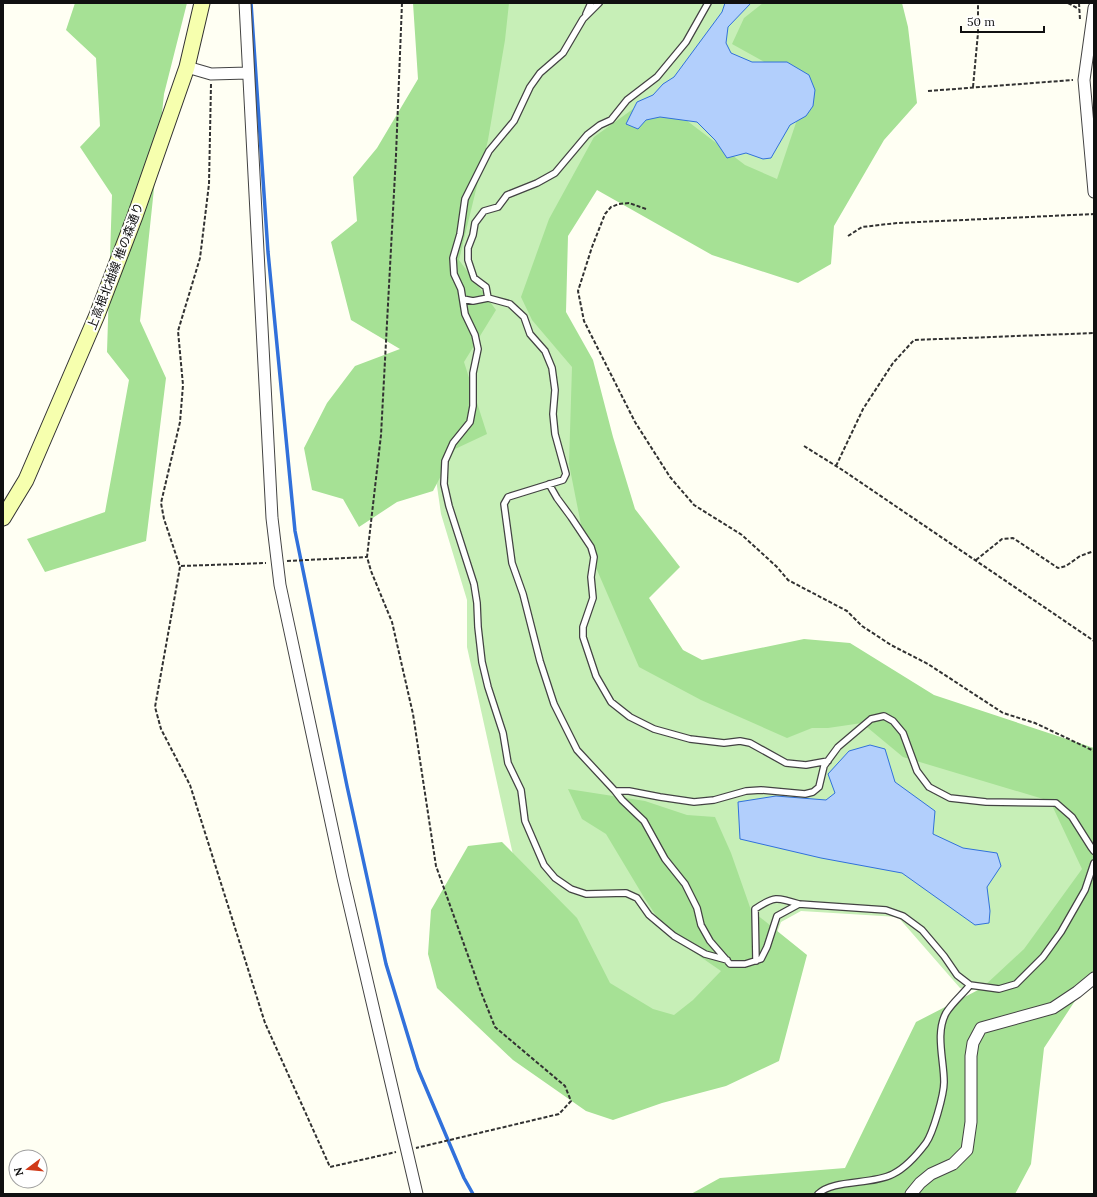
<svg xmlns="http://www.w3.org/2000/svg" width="1097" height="1197" font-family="Lora,'Noto Sans JP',serif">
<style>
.green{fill:#c7efb7}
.forest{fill:#a6e195}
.water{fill:#b2cffc;stroke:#3171db}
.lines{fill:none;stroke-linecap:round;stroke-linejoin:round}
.stream{stroke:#3171db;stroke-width:3.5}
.service-casing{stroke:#434343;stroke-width:8}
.minor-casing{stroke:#434343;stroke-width:13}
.secondary-casing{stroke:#323232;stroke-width:17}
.path{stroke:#323232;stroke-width:2;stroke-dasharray:4 2;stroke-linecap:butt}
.service{stroke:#fff;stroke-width:5.5}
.minor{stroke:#fff;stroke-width:11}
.secondary{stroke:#f6ffae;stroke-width:15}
.labels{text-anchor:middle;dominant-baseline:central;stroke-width:4;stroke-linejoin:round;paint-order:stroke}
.street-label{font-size:12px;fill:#101010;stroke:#fff}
</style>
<rect width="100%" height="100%" fill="#fffff3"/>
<path class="green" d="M477,3H791L827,91L786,207L604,158L555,238L548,307L587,381L660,654L827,702L1079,797L1094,892L1011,995L960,988L898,917L801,911L781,922L765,965L678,1020L653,1017L606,984L515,864L467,647V600L441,514L428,423Z"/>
<path class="forest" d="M75,3H187L164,94L140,321L166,378L146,541L45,572L27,539L105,512L129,380L107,352L112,195L80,147L100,126L96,58L66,30Z
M413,3H509L505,40L488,140L459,260L496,310L464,362L487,434L455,449L433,491L397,502L359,527L343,499L312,490L304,448L327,403L355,366L400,349L351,320L331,242L357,221L353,177L377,148L418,79Z
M763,3H902L908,27L917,103L884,140L834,226L831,264L798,283L712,255L597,190L568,236L566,312L593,360L613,437L635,509L680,567L649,598L683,650L702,660L804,639L850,643L934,695L1094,748V972L1044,1048L1031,1164L1015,1194H691L720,1178L845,1168L916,1022L982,988L1024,949L1082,869L1050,801L903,757L862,723L828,728H812L787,738L701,700L639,667L584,540L569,464L572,367L532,320L521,297L549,219L594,137L633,109L669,107L745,165L777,179L806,93L793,78L732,44L744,18Z
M568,789L645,801L687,815L715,817L731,853L751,910L807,955L779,1061L726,1086L662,1103L613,1120L586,1111L513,1060L437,988L428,954L431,910L468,846L502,842L577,918L610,983L653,1009L674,1015L693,1000L721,971L669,935L645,899L606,834L582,819Z"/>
<path class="water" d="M725,3H751L728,27L726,43L731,53L752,62H787L809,75L815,90L813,106L806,116L790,125L771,158L763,159L746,153L727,158L715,140L697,122L660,117L646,120L638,129L626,124L637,102L653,95L663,84L674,77L722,12Z
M870,745L885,749L895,782L935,811L933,834L963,848L997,853L1001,866L987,887L990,911L989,923L975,925L902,873L821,858L740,839L738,802L776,796L826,800L835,793L828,774L849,751Z"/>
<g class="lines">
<path class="stream" d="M251,3L268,252L295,531L347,786L386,964L418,1069L464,1178L473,1194"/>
<g class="service-casing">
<path id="service" d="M599,3L583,19L563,53L540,73L530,87L514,121L489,151L465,199L460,234L453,258L454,274L461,289L465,314L475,335L478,349L473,373V406L470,422L453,443L445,461L444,484L449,506L474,584L477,603L478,627L482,662L488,687L503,733L508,763L521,790L525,821L544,865L555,878L571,889L586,894L626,893L637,898L649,915L674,936L705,954L727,960
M708,3L686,42L657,77L627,100L611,120L600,125L587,135L555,173L537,183L507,195L498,207L484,211L475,223L473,235L468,248V260L474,278L486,287L488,298L510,304L524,317L530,334L545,351L552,368L555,390L553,414L555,434L566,474L563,480L508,497L504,504L512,563L523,594L540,661L554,704L577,750L615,791H629L660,797L694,802L714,800L746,791L761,790L805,794L813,792L819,787L824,766L838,747L871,719L884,716L893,721L903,733L917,771L929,787L950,798L986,802L1056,803L1072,817L1091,847L1094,851
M586,14L591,3
M463,299L473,301L488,298
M549,484L557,498L571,517L591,547L594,557L591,577L593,598L583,627V637L596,676L611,702L630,717L654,729L690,739L724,743L740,741L750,743L786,763L806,765L828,761
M615,791L622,800L644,821L665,859L685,884L697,908L701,925L710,941L730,964H745L761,959L767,947L777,916L799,904L886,910L903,916L922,930L944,956L957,975L970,985L999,989L1016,984L1043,957L1061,932L1085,890L1094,863
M756,961L755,909C774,896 777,897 799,904
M818,1194C833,1179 872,1185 893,1174C907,1167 917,1155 926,1143C933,1133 944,1095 944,1082C944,1060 935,1033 946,1013C952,1003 963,994 970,985"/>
</g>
<g class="minor-casing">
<path id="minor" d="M245,3L272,518L280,585L343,878L417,1194
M1094,8L1084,80L1094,192
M187,67L211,74L248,73
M911,1194L920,1183L931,1174L953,1164L967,1150L971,1122V1056L973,1043L981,1028L1053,1008L1077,992L1094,978"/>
</g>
<g class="secondary-casing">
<path id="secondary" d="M3,518L26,480L97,315L135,216L187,67L202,3"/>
</g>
<path class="path" d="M402,3L396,155L381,435L367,557L371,571L392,622L413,714L436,866L481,992L495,1027L565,1086L571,1101L559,1114L416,1148
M1068,3L1079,9
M1079,3L1080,20
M211,84L209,184L200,258L178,331L183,385L180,422L161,503L164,519L180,567L155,707L161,729L190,785L265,1023L330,1167L396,1152
M973,87L978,33V3
M928,91L1073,80
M646,209L629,203L619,204L611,207L605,214L592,247L578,291L584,321L635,422L670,477L694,505L742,535L777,567L788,580L847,611L862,626L891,645L928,664L1003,713L1035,723L1094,751
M848,236L862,227L897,223L1094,214
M804,446L844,471L1094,641
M836,466L863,409L893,363L914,340L1094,333
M976,560L1002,539L1013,538L1058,568L1066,566L1080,556L1094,551
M287,561L367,557
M181,566L266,563"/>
<use href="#service" class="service"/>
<use href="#minor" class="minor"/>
<use href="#secondary" class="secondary"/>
</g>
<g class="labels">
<g class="street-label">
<text transform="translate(115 266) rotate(-69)">上高根北袖線 椎の森通り</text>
</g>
</g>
<rect width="1097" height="1197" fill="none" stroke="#101010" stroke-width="8"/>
<g transform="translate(28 1169) rotate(254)"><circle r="19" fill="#ffffff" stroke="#9f9f9f"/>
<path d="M0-3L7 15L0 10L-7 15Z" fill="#d03918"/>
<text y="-6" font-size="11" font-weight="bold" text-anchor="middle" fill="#101010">N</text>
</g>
<path d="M961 26v6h83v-6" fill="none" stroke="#101010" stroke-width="2"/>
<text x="967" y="26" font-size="12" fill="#101010" stroke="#ffffff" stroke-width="3" paint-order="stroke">50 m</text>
</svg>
